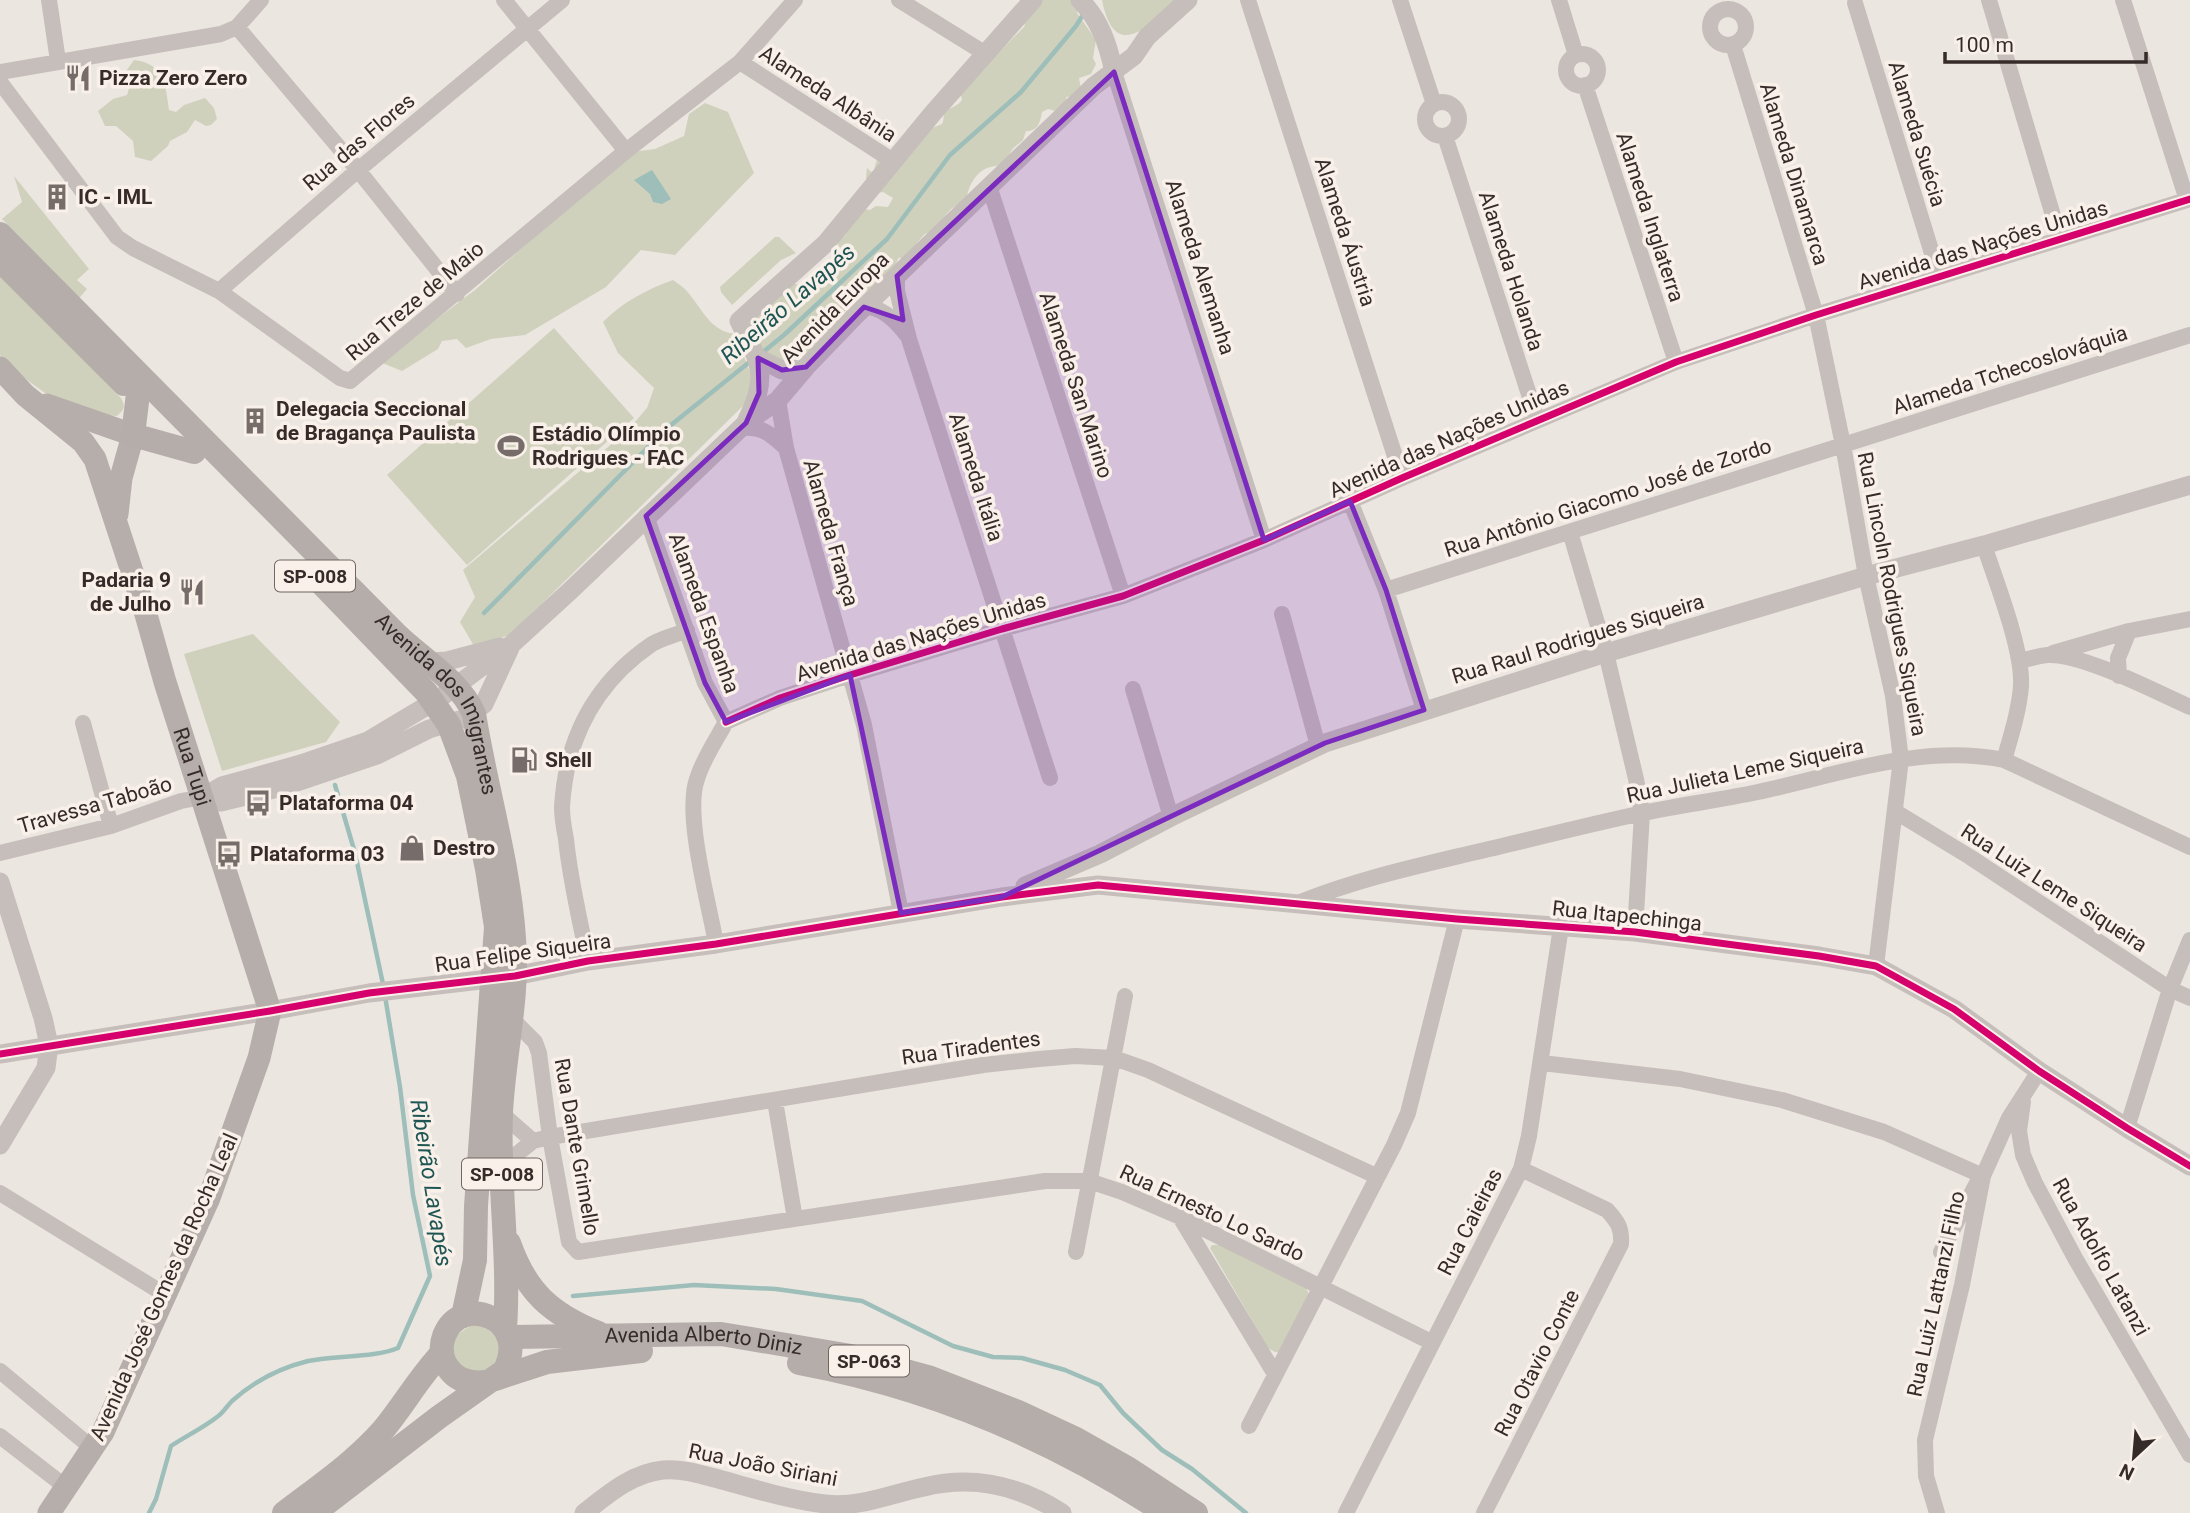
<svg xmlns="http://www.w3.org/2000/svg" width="2190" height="1513" font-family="Roboto,sans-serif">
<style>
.green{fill:#cfd1bc}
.water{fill:#9ebeba}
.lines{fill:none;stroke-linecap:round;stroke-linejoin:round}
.stream{stroke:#9ebeba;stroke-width:4.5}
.minor{stroke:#c6beba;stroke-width:16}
.tertiary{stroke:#c6beba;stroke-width:19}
.secondary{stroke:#b6aeab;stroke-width:23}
.primary{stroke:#b5ada9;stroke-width:24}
.cycleway-casing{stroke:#f9f0e9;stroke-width:11}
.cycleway{stroke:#d6006c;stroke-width:7}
.marked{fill:#7b2cbf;fill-opacity:0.2;stroke:#7b2cbf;stroke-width:5;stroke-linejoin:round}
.labels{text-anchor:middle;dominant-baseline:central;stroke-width:7;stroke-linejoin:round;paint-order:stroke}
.shield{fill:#f9f0e9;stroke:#706662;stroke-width:2}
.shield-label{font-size:19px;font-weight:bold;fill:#362b28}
.poi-label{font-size:21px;font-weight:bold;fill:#362b28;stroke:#f9f0e9;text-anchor:start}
.street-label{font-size:21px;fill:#362b28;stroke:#f9f0e9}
.water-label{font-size:23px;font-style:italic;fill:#1f5654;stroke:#f9f0e9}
</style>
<rect width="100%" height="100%" fill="#ece6e1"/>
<path class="green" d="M1032,0H1082L1077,13L1096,40L1093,58L1096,64L1091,74L1079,78L1081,89L1075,96L1066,97L1068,105L1059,112L1048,109L1042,112C1040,123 1038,131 1026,131L1023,140C1014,148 1010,148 1008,161C1001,167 993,165 985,169C975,174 967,188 967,199L951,209L929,235L926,233C917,241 912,252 903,261L899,257L892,272L858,298L844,312L837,328L815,351L779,376L747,324L792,283C795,284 801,285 804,285C814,284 837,264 838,253C839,250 838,246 838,242L846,234L844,226L864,209L870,210L876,206L888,207L893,198L883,192L877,193L866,178L867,168L871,172L874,170L877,159L932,128L942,124C944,121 943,118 944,115C947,107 958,107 962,100L960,91L1024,27Z
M1102,0H1185C1152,18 1116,69 1102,0Z
M134,60C164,63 166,86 169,110L176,112L184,105L205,98L214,108L217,119L211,125L206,126L195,120L187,132L170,141L168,146L151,161L135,157L133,141L116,126H105L98,111L113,99L127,95L130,85L126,71Z
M705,103L728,112L754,173L675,255L641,250L606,287L525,335L491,339L466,348L457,339L442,341L438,349L402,371L380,362L475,290L617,163L632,152L655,149L684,136L689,114Z
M14,176L89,269L77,280L87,289L75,303L43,261L2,219L22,202Z
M775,237H779L796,253L781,260L732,305L721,292L720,287Z
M0,273L121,398C126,407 124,410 117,416L96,415L45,393L9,367L0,355Z
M673,280C679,284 686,289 690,295C704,312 711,331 735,334L751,374L750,399L510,635L474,646L460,622L475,597L463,570L628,430L647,408L654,388L618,353L603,322C624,301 646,290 673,280Z
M554,328L634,418L467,565L387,475Z
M253,634L340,722L326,742L222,771L184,654Z
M1212,1245H1220L1304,1285L1308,1292V1299L1283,1353L1275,1352L1268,1348L1210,1248Z
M478,1321L503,1342L491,1372L459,1371L450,1339Z"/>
<path class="water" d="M652,170L671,199L662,204L653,202L650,194L634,180Z"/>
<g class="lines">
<path class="stream" d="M762,353L784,335L887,239L950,155L1021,92L1076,26L1084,13
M484,613L666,429L752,360
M335,785L355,853L383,984
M573,1296L694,1285L776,1289L862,1301L953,1346L993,1357L1022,1358L1065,1370L1100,1385L1123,1413L1162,1450L1192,1469L1246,1513
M149,1513L156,1499L171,1446C186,1436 203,1428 217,1417C223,1413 227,1406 232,1401C253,1382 280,1368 308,1361C336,1355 374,1358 398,1348L430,1276L413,1195L400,1087L385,996"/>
<path class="minor" d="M49,0L58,61
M504,0L626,151
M899,0L986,54
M1248,0L1402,478
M1400,0L1434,104
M1559,0L1576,55
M1989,0L2060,239
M2123,0L2187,200
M1855,3L1939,276
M1710 27a18 18 0 1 1 36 0a18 18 0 1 1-36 0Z
M237,27L358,170L457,294
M1733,45L1816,315L1843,445L1866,576L1893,696L1901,759L1876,966
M1566 70a16 16 0 1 1 32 0a16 16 0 1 1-32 0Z
M740,62L893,161
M0,72L221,34L237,27L261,0
M1114,72L1264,540
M0,82L117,237L133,248L219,291L340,378L350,381L626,151L740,62L795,0
M1585,85L1676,362
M1425 119a17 17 0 1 1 34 0a17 17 0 1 1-34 0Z
M1445,136L1537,419
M989,186L1123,596
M897,276V291L909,339L1050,778
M219,291L358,170L562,0
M864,307C881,306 896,321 906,334
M778,400L786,448L864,725L901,913
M741,428C763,426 770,434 786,448
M1350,501L1386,590L1424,710
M646,516L705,683L726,722
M1570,532L1606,653L1636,779L1642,813L1635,932
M1984,545C1996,582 2023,649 2021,686C2019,711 2011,736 2004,760
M1386,590L2190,335
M1282,614L1318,746
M2053,653L2129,631L2190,619
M2020,661C2028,659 2038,656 2047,655C2082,653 2156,692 2190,707
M2119,676L2118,658L2129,631
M1133,689L1171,817
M726,722L780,698L850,675L1002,629L1123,596L1264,540L1402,478L1676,362L1816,315L2190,199
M83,723L111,826
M1896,812L1970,857L2170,989L2190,998
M0,853L111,826L181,801L203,797
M1298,903C1355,880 1413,867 1472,853C1529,840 1586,825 1643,813C1681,805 1720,800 1758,792C1838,775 1921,743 2004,760L2190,847
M716,944C709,903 684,815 697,779C703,759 716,740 726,722
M588,961C580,920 570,880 566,839C564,829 562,817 562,807C566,738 595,683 652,644C662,638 676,635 687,630
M512,1019L535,1042L539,1053L550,1137L569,1242L578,1252L1045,1181H1089L1122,1192L1180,1217L1431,1342
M1542,1063L1680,1079L1782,1100L1884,1132L1983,1176
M775,1101L795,1219
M2023,1102L2019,1131L2023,1155L2035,1183L2075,1258L2190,1455
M501,1113L533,1141
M2127,1128L2170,989L2190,940
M501,1167L533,1141L550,1137L983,1065L1039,1059L1075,1056L1114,1058L1148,1070L1376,1176
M0,1193L164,1294
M1180,1217L1275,1374
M1076,1252L1125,996
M1941,1252L1977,1183
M0,1371L92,1448
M1249,1426L1394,1145L1408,1113L1457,919
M0,1436L67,1488
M1346,1513L1521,1169L1529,1136L1561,927
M1484,1513L1621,1244C1622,1228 1618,1222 1607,1210L1521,1169
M1937,1513L1926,1476L1925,1440L1962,1285L1983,1176L2009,1118L2039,1071"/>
<path class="tertiary" d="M1080,0C1100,20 1108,44 1114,72
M758,358L782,370L806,367
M746,422C769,377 761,364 739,321L826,243L933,113L1033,0
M426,662L447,661L500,647
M203,797L222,786L301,764L368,741L440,698L512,644L571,590L746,423L778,400L806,367L855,316L1094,86L1134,56L1147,37L1188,0
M203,797L221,802L282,787L377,755L429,729L466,718L484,704L510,648
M0,882L43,1018L49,1045L46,1068L0,1145
M1025,886L1100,854L1171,817L1325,743L1606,653L1866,576L1984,545L2190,485
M0,1054L270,1011L369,993L515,976L588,961L716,944L1002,897L1098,885L1457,919L1635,932L1819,956L1876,966L1954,1009L2039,1071L2127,1128L2190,1166
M584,1513C607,1495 632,1473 663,1470C684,1468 706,1476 726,1481C758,1490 791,1500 825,1504C860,1508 890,1494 924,1487C973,1475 1020,1486 1062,1513"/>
<g class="secondary">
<path id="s1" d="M0,368L25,395L83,442L95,459L145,611L165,682L270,1011L259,1058L209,1198L103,1432L49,1513"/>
<path d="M47,405L133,435L121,478L117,514"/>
</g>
<g class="primary">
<path id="s2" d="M0,234L397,635C423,660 460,681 474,714C486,788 509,863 514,938C519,997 504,1054 501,1112C498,1184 510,1257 505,1329"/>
<path d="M0,260L124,384"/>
<path d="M140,377L133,435L194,452"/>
<path d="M319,581L426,692L449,725L468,776L487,869L496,927L476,1206L475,1260L463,1316"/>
<path d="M509,1243C526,1292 551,1314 598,1333"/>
<path id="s3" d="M510,1337L721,1334L851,1356L928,1377L1018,1412L1076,1439L1129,1469L1196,1513"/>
<path d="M799,1363C933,1388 1052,1438 1165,1513"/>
<path d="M495,1379L547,1362L641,1351"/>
<path d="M284,1513C318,1487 355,1462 383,1430C404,1405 419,1377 442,1353"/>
<path d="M314,1513L439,1417L504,1371C532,1320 461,1291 444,1336C440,1347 441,1358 448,1368C457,1381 471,1384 486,1382"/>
</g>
<g class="cycleway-casing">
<path id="cycleway" d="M726,722L780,698L850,675L1002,629L1123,596L1264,540L1402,478L1676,362L1816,315L2190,199
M0,1054L270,1011L369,993L515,976L588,961L716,944L1002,897L1098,885L1457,919L1635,932L1819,956L1876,966L1954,1009L2039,1071L2127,1128L2190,1166"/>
</g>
<use href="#cycleway" class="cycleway"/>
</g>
<path class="marked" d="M1114,72L1264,540L1350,501L1386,590L1424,710L1325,743L1002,897L901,913L850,675L726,722L705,683L646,516L746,423L759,393L758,358L782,370L806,367L864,307L903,320L897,276Z"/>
<defs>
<g id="restaurant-bare" transform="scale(2.1)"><path d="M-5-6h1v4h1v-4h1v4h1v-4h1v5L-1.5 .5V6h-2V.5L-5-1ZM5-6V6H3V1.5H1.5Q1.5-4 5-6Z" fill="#766c69" stroke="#f9f0e9" stroke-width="2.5" paint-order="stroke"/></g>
<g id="building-bare" transform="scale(2.1)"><path d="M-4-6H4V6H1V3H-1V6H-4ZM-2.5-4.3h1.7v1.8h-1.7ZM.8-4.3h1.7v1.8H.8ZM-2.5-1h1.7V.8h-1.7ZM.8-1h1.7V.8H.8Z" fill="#766c69" stroke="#f9f0e9" stroke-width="2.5" paint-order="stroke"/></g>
<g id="stadium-bare" transform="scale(2.1)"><path d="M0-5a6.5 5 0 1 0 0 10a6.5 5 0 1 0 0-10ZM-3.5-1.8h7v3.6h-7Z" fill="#766c69" stroke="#f9f0e9" stroke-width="2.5" paint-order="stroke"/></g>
<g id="fuel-bare" transform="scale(2.1)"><path d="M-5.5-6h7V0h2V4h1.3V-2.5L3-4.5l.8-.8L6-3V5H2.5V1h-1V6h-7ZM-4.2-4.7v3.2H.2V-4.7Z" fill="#766c69" stroke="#f9f0e9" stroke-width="2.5" paint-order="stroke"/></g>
<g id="bus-bare" transform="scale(2.1)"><path d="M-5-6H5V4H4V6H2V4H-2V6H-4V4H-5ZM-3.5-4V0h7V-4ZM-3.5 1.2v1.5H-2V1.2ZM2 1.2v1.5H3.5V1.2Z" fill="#766c69" stroke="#f9f0e9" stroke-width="2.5" paint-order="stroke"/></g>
<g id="shop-bare" transform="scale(2.1)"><path d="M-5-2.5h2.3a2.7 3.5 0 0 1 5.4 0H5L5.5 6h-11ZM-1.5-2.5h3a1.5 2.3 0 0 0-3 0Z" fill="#766c69" stroke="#f9f0e9" stroke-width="2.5" paint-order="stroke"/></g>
</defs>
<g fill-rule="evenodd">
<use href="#restaurant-bare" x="78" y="78"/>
<use href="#building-bare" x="57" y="197"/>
<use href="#building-bare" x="255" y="421"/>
<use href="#stadium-bare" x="511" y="446"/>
<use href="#restaurant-bare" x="192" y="592"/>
<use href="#fuel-bare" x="524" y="760"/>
<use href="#bus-bare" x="258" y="803"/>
<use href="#shop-bare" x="412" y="848"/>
<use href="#bus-bare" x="229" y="854"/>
</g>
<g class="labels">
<g class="shield">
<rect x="275" y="560.5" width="80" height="31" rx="5"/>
<rect x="462" y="1158.5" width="80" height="31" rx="5"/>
<rect x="829" y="1345.5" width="80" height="31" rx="5"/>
</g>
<g class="shield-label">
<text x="315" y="576">SP-008</text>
<text x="502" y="1174">SP-008</text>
<text x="869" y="1361">SP-063</text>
</g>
<g class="poi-label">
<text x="99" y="78">Pizza Zero Zero</text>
<text x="78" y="197">IC - IML</text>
<text x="276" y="409">Delegacia Seccional<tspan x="276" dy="24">de Bragança Paulista</tspan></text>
<text x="532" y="434">Estádio Olímpio<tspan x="532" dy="24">Rodrigues - FAC</tspan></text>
<text x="171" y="580" text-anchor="end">Padaria 9<tspan x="171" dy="24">de Julho</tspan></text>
<text x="545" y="760">Shell</text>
<text x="279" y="803">Plataforma 04</text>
<text x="433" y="848">Destro</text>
<text x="250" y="854">Plataforma 03</text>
</g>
<g class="street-label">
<text transform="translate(828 94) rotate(33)">Alameda Albânia</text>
<text transform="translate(1917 134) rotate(73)">Alameda Suécia</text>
<text transform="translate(359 142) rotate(-40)">Rua das Flores</text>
<text transform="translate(1794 174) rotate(73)">Alameda Dinamarca</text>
<text transform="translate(1650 217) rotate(72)">Alameda Inglaterra</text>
<text transform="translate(1345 232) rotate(72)">Alameda Áustria</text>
<text transform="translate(1983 245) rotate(-17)">Avenida das Nações Unidas</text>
<text transform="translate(1200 267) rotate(72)">Alameda Alemanha</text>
<text transform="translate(1511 271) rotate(72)">Alameda Holanda</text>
<text transform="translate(415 301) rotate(-40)">Rua Treze de Maio</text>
<text transform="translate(835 308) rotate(-46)">Avenida Europa</text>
<text transform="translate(2010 370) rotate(-18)">Alameda Tchecoslováquia</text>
<text transform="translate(1076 385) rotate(72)">Alameda San Marino</text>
<text transform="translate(1449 439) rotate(-24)">Avenida das Nações Unidas</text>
<text transform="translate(976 477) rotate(72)">Alameda Itália</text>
<text transform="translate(1608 498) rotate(-18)">Rua Antônio Giacomo José de Zordo</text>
<text transform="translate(831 533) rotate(74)">Alameda França</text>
<text transform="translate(1892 594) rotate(79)">Rua Lincoln Rodrigues Siqueira</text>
<text transform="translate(704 613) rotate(70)">Alameda Espanha</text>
<text transform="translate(921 637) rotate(-17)">Avenida das Nações Unidas</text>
<text transform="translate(1578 639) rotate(-17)">Rua Raul Rodrigues Siqueira</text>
<text stroke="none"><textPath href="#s2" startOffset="648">Avenida dos Imigrantes</textPath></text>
<text stroke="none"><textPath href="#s1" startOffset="455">Rua Tupi</textPath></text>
<text transform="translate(1745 771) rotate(-12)">Rua Julieta Leme Siqueira</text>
<text transform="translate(95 805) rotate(-16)">Travessa Taboão</text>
<text transform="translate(2054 888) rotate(33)">Rua Luiz Leme Siqueira</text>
<text transform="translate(1627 916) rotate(6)">Rua Itapechinga</text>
<text transform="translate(523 953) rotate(-8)">Rua Felipe Siqueira</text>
<text transform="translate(971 1048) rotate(-8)">Rua Tiradentes</text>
<text transform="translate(577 1147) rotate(80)">Rua Dante Grimello</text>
<text transform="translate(1212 1213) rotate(25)">Rua Ernesto Lo Sardo</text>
<text transform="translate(1470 1222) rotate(-63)">Rua Caieiras</text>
<text transform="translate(2101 1257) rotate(61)">Rua Adolfo Latanzi</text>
<text transform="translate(164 1287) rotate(-66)">Avenida José Gomes da Rocha Leal</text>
<text transform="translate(1936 1294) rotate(-78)">Rua Luiz Lattanzi Filho</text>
<text stroke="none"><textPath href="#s3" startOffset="194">Avenida Alberto Diniz</textPath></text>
<text transform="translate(1537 1363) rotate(-63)">Rua Otavio Conte</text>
<text transform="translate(763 1465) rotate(11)">Rua João Siriani</text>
</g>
<g class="water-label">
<text transform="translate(788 304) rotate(-41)">Ribeirão Lavapés</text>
<text transform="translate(431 1183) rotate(81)">Ribeirão Lavapés</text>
</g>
</g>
<g transform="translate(2134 1457) rotate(206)" stroke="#f9f0e9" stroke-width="5" paint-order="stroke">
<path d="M0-5L12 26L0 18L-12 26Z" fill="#362b28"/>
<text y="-10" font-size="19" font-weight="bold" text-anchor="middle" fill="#362b28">N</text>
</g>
<path d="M1945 52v10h201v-10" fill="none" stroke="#362b28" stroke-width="3.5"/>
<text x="1955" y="52" font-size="21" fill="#362b28" stroke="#f9f0e9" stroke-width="5" paint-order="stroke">100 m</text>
</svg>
